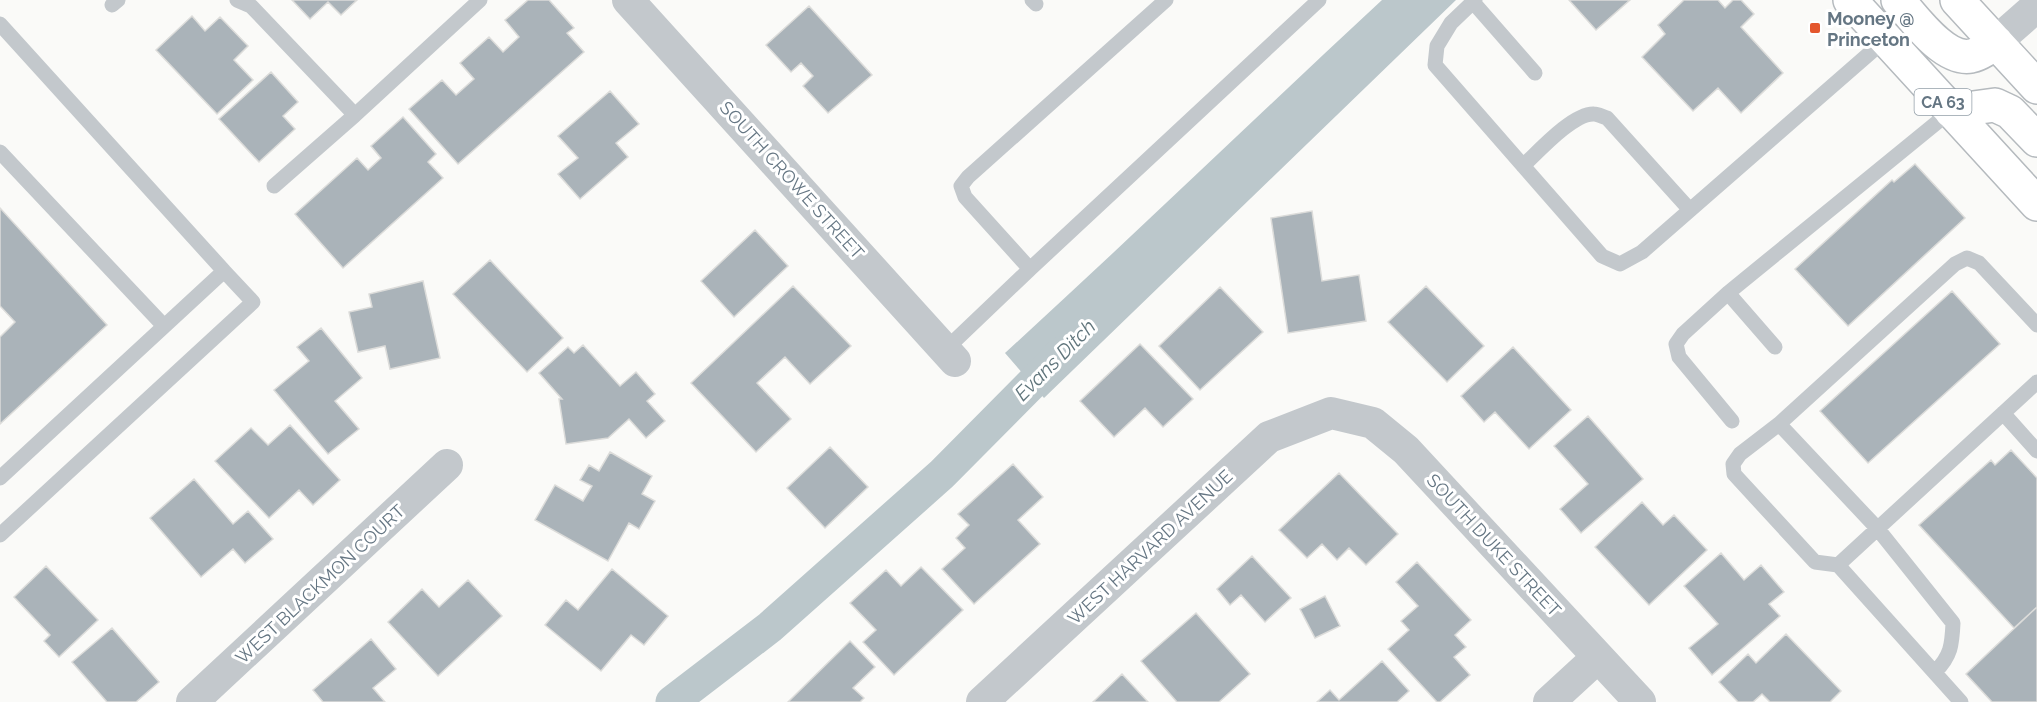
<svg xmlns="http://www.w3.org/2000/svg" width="2037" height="702" font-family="Raleway,sans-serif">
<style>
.water{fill:#bbc7cb}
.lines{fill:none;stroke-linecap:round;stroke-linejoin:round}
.canal{stroke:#bbc7cb;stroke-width:33}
.building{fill:#aab3b9;stroke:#dcdcda;stroke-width:1.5}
.primary-casing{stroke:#b5babe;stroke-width:36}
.service{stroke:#c3c8cc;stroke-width:15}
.minor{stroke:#c3c8cc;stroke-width:32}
.primary{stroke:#fff;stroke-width:33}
.poi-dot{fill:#e4572e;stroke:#fff;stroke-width:2}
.labels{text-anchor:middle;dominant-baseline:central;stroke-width:6;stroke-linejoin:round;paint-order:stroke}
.shield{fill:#fff;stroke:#939fa8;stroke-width:1.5}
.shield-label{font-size:16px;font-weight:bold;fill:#657683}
.poi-label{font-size:18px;font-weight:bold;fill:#657683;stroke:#fff;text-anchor:start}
.street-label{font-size:18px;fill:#657683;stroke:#fff}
.water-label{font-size:20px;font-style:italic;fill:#60757c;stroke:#fff}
</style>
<rect width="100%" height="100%" fill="#fafaf8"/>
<path class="water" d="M1382,0H1456L1044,398L1005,353C1132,237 1256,117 1382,0Z"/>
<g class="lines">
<path class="canal" d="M672,702L770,627L942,474L1062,353"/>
</g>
<path class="building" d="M292,0H357L341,15L328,2L310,19Z
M528,0H549L574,28L567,33L584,52L458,164L409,109L442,80L456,95L474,79L460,63L489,37L503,52L519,37L505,20Z
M1569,0H1630L1596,30Z
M1684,0H1718L1725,8L1733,0H1741L1754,14L1741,27L1783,73L1741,113L1718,88L1693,111L1642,57L1665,34L1658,25Z
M809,6L872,75L828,113L803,86L813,76L801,63L791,72L766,45Z
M192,16L205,31L220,17L248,46L234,60L253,80L217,114L156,50Z
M271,72L298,102L283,116L295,129L259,162L219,119Z
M610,91L639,124L616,143L628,157L580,199L558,174L578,158L558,136Z
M403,117L436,154L428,162L443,178L343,268L295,214L357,158L368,170L381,158L371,146Z
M1915,164L1965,218L1848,326L1795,269L1892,180L1894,182Z
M0,208L107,325L0,424V337L15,322L0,306Z
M1312,211L1322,281L1359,275L1366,321L1288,333L1271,218Z
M755,230L788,266L734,317L701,281Z
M490,260L563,338L527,372L453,294Z
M423,281L440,358L390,369L385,346L358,352L349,312L372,307L369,294Z
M793,286L851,346L810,384L785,357L757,383L791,419L756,452L691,383Z
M1426,286L1484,346L1447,382L1388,322Z
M1220,287L1263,332L1200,390L1159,346Z
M1952,291L2000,344L1868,463L1820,411Z
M321,328L362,378L335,401L359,429L328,454L274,390L309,361L297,347Z
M1140,344L1193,399L1163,427L1145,408L1114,437L1080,401Z
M583,345L620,386L636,372L655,394L647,401L665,421L646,438L629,419L608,438L566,444L559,399H562L539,373L568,347L574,353Z
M1513,347L1571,410L1529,449L1495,412L1484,422L1461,396Z
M1588,416L1643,479L1581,533L1560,509L1588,484L1554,446Z
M290,425L340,480L313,505L299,490L269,518L215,461L251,428L268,445Z
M830,447L868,487L825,528L787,488Z
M2011,450L2037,478V607L2014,628L1919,525L1991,460L1995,465Z
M610,452L652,476L642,494L655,501L639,529L629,523L608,561L535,520L555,485L583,501L592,486L580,480L589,465L599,471Z
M1013,464L1043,497L1018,520L1040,544L974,604L942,569L965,548L956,538L969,525L958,514Z
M1339,473L1398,534L1366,565L1349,548L1337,560L1322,544L1307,558L1279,530Z
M194,479L233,524L248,511L273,539L245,563L233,549L201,577L150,518Z
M1642,502L1663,525L1674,515L1707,550L1649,605L1595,547Z
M1721,553L1744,580L1761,565L1784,592L1769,604L1780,616L1712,675L1689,648L1718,624L1684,586Z
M1252,556L1291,598L1265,622L1241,595L1230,605L1217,589Z
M1417,562L1471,620L1455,635L1466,647L1454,657L1470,675L1440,702H1437L1388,649L1409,630L1401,621L1418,606L1396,582Z
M46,566L98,620L59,657L44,641L50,635L14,597Z
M921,567L963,610L894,675L863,642L876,630L850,603L886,570L901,586Z
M612,569L668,616L644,645L631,635L601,671L545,625L566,600L578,610Z
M468,580L502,616L438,676L388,622L422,589L439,607Z
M1325,596L1340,626L1315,638L1300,609Z
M2037,607V702H1992L1966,674Z
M1196,613L1250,674L1219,702H1177L1141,661Z
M112,628L159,682L136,702H107L72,662Z
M1786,634L1841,691L1830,702H1770L1762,694L1753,702H1738L1719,682L1748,654L1756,663Z
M371,639L396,669L373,688L385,702H323L313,690Z
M850,641L875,667L853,688L864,698L860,702H788Z
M1382,661L1409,691L1397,702H1317L1330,690L1339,700Z
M1122,674L1148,702H1093Z"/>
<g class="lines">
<g class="primary-casing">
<path id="primary" d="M1850,0L2037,204
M1898,0C1914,18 1944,61 1971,56C1980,54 1988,48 1996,42
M1957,0L2037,87
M1951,111L1995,105L2010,112L2037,140"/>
</g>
<path class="service" d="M237,0L251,6L355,115
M1032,0L1036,4
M1166,0L968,177L961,186L965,197L1030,269L1319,0
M1475,0L1451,23L1437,46L1435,65L1602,256L1620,264L1642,252L1886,39
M1473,2L1535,73
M112,5L118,0
M0,24L224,271
M0,152L164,326
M1523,166C1538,152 1573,113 1594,114C1598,114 1603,117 1607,118L1690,210
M274,186L355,115L480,0
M1728,293L1775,347
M945,350L1030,269
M2003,413L2037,451
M1732,421L1679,357L1676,344L1683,334L1728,293L1951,111
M1779,424L1740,454L1733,464L1734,474L1815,562L1838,565
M0,478L224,271L253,302L0,535
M1935,672C1951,656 1952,645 1953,623L1877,528L1779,424L1955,264L1967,258L1979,263L2037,325
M1961,702L1838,565L2037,382"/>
<path class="minor" d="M628,0L955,361
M1996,42L2037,6
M192,702L447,465
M982,702L1269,437L1331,413L1373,423L1406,450L1640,702
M1549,702L1598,657"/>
<use href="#primary" class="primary"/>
</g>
<rect class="poi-dot" x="1809" y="22" width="12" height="12" rx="3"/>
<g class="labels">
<rect class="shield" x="1914.5" y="89" width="57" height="26" rx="4.5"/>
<g class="shield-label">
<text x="1943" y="102">CA 63</text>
</g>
<g class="poi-label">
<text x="1827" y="18">Mooney @<tspan x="1827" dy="21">Princeton</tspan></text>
</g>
<g class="street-label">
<text transform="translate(792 180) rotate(48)">SOUTH CROWE STREET</text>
<text transform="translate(1494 545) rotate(47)">SOUTH DUKE STREET</text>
<text transform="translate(1150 547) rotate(-43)">WEST HARVARD AVENUE</text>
<text transform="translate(320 584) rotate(-43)">WEST BLACKMON COURT</text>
</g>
<g class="water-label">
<text transform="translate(1055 360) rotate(-45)">Evans Ditch</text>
</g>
</g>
</svg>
